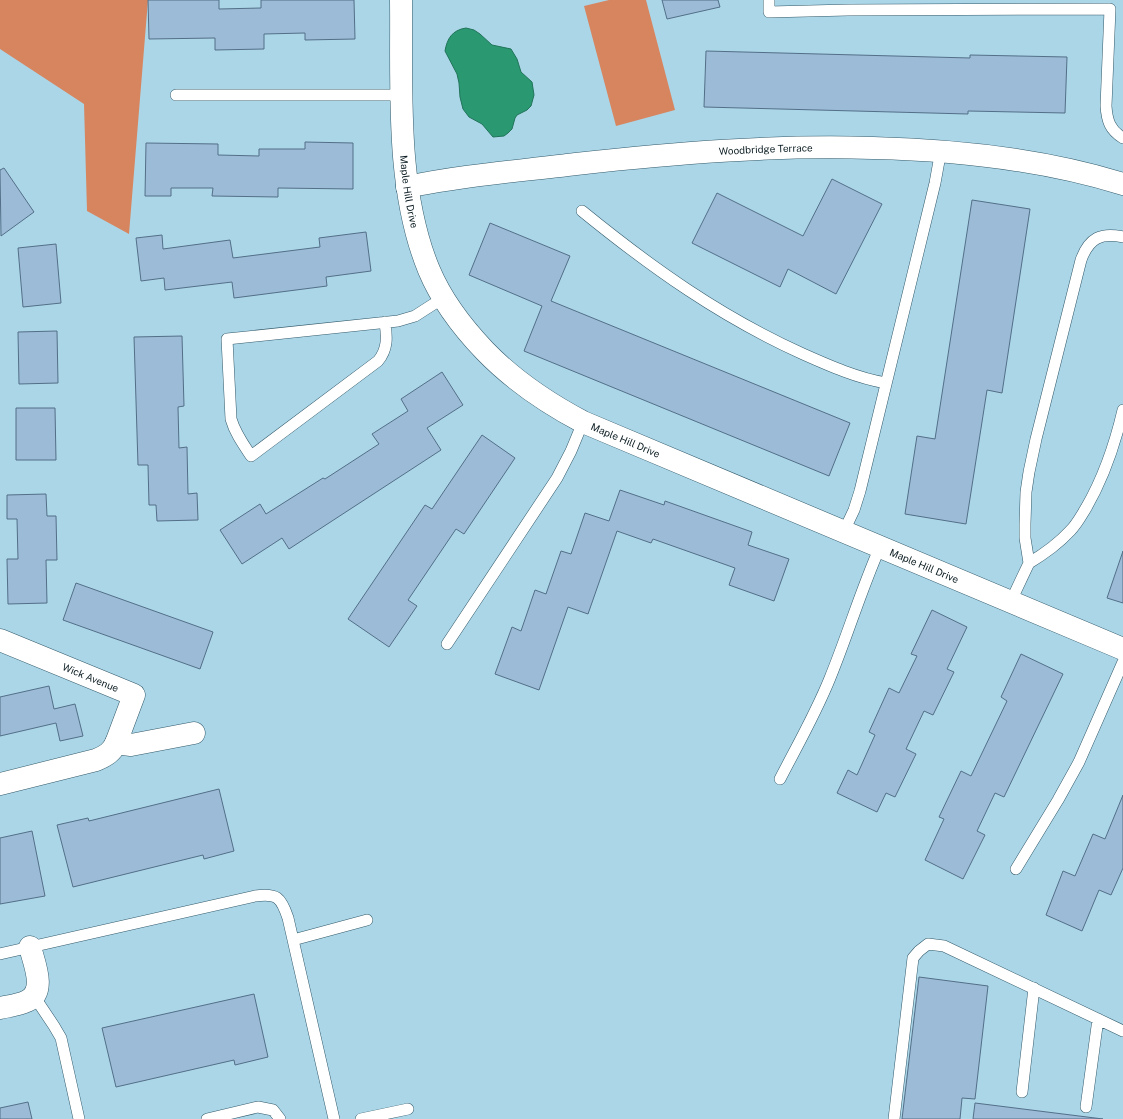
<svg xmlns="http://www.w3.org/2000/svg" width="1123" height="1119" font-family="'Public Sans',sans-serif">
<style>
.green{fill:#d7855f}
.water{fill:#2a9972;stroke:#21745a}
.building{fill:#9cbbd6;stroke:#536f88}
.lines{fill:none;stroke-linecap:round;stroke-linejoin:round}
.service-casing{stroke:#325a6a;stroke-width:12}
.minor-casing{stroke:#325a6a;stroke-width:23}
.service{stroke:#fff;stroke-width:11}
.minor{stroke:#fff;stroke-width:22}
.labels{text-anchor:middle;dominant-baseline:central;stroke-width:4;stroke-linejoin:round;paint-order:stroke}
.street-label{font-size:10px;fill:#0c1d23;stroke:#b8e3f5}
</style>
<rect width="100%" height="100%" fill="#abd6e8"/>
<path class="green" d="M0,0H148L129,234L87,211L84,104L0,49Z
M609,0H646L675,110L616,126L584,6Z"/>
<path class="water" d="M466,28L474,30L480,34L492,45L511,49L517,59L521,72L532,82L534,95L531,106L527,110L517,115L515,118L512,129L508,133L504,136L493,137L482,124L469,117L463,109L460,97L459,83L457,74L445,51C447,39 452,30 466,28Z"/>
<path class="building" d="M148,0H219V9L261,8V0H354L355,39L305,40V33L264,34V49L215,50V38L149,39Z
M662,0H718L720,7L667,19Z
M706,51L970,58V55L1067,57L1065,113L968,111V114L704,107Z
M305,142L353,143V189L278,188V197L212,196L213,188H171V196H145L146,143L218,144V155L259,156V149H305Z
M4,168L34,212L1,236L0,170Z
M832,179L882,204L836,294L788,269L780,287L692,243L717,193L803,236Z
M972,200L1030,209L1002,393L987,390L966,524L905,514L917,436L935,439Z
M490,223L570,256L551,301L850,423L829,476L524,351L542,306L469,275Z
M366,232L371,271L326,277L327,286L234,298L232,282L165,290L164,278L141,281L136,238L162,235L163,249L230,240L233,258L320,247L319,238Z
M56,244L61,303L23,307L18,248Z
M57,331L58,383L19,384L18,332Z
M182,336L184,406L178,407L179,448L187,447L188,494L197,493L198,520L157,521L156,505H149L148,465H138L134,337Z
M442,372L463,405L427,428L441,450L289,549L282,538L242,564L220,530L260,504L266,514L323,478L325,479L379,444L372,434L408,411L401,399Z
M16,408H55L56,460H16Z
M482,435L515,458L464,534L456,529L408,600L417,606L389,647L348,619L425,505L432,509Z
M620,490L664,505L665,501L752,532L748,545L789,559L774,601L729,585L735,568L653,539L651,543L617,531L588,614L568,607L539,690L495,674L512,627L521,631L535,590L546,594L561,551L571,554L585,513L609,521Z
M46,494L47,516H56L57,560H46L47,603L8,604L7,559H18L17,519H7V495Z
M1123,551V603L1107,598Z
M76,583L213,632L200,669L63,620Z
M932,610L967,627L947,669L954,672L933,715L924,711L906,749L916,754L895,797L886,793L877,812L837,793L848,770L857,775L875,735L869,732L889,688L899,693L917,656L911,654Z
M1021,654L1063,674L1004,797L995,793L977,831L985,835L963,879L925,860L944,819L939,817L961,771L971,776L1007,701L1001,697Z
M49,686L54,709L75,704L83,736L60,741L56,723L0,736V697Z
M219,789L234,851L204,859L203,855L73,887L57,825L88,818L89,821Z
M1123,795V868L1111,895L1099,890L1082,931L1046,915L1063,871L1075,876L1093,834L1105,839Z
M32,831L45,896L0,904V838Z
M919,977L988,986L975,1099L962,1098L960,1119H902Z
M254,994L268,1057L235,1065L234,1060L116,1087L102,1028Z
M28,1102L32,1119H0V1108Z
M975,1103L1103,1119H973Z"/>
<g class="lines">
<g class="service-casing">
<path id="service" d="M769,0V12L848,10L1110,9L1106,106C1107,121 1110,130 1123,138
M176,95H402
M582,211C652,268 721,317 803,354C830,366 857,378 886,383
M385,322C387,337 388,349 378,361L251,456C243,444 235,433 231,419L227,339L398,321L415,316L443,298
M844,531L854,510L860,491L935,183L941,150
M1029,563C1044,554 1058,544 1070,531C1077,524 1081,516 1086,508C1104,477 1115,444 1123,410
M1011,601L1029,563L1025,538V524L1026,492L1029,472L1036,439L1081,260C1089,238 1101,232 1123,237
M447,644L557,478L571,451L583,422
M780,779C797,746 816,713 830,678C848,634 861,590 880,547
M1016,869L1058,800L1079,762L1123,662
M293,940L367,920
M0,954L255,896C277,893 281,897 288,918L334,1119
M34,996L54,1026L61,1038L79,1119
M1022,1092L1034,988
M1086,1107L1098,1019
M207,1119L258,1107L273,1110L280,1119
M361,1119L408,1109
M894,1119L913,958L919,951L928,944L944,946L1123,1031"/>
</g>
<g class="minor-casing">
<g id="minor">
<path id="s1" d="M401,0C402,87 395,188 429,270C442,301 462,327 485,351C514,381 547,403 583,422L1123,649"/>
<path id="s2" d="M407,187C463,175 520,171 576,164C675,153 773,145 873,148C957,150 1042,159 1123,184"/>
<path id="s3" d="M0,640L134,695L116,743C112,752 106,756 96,760L0,784"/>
<path d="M116,743L131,745L194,733"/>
<path d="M0,1008C9,1006 19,1005 27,1001C47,992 34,963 30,947"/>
</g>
</g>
<use href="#service" class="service"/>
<use href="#minor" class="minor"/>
</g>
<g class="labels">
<g class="street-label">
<text stroke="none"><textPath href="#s2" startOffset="361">Woodbridge Terrace</textPath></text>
<text stroke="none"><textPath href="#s1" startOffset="192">Maple Hill Drive</textPath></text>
<text stroke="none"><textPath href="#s1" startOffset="540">Maple Hill Drive</textPath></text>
<text stroke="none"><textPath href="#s1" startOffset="864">Maple Hill Drive</textPath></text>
<text stroke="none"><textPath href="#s3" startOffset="98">Wick Avenue</textPath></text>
</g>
</g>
</svg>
